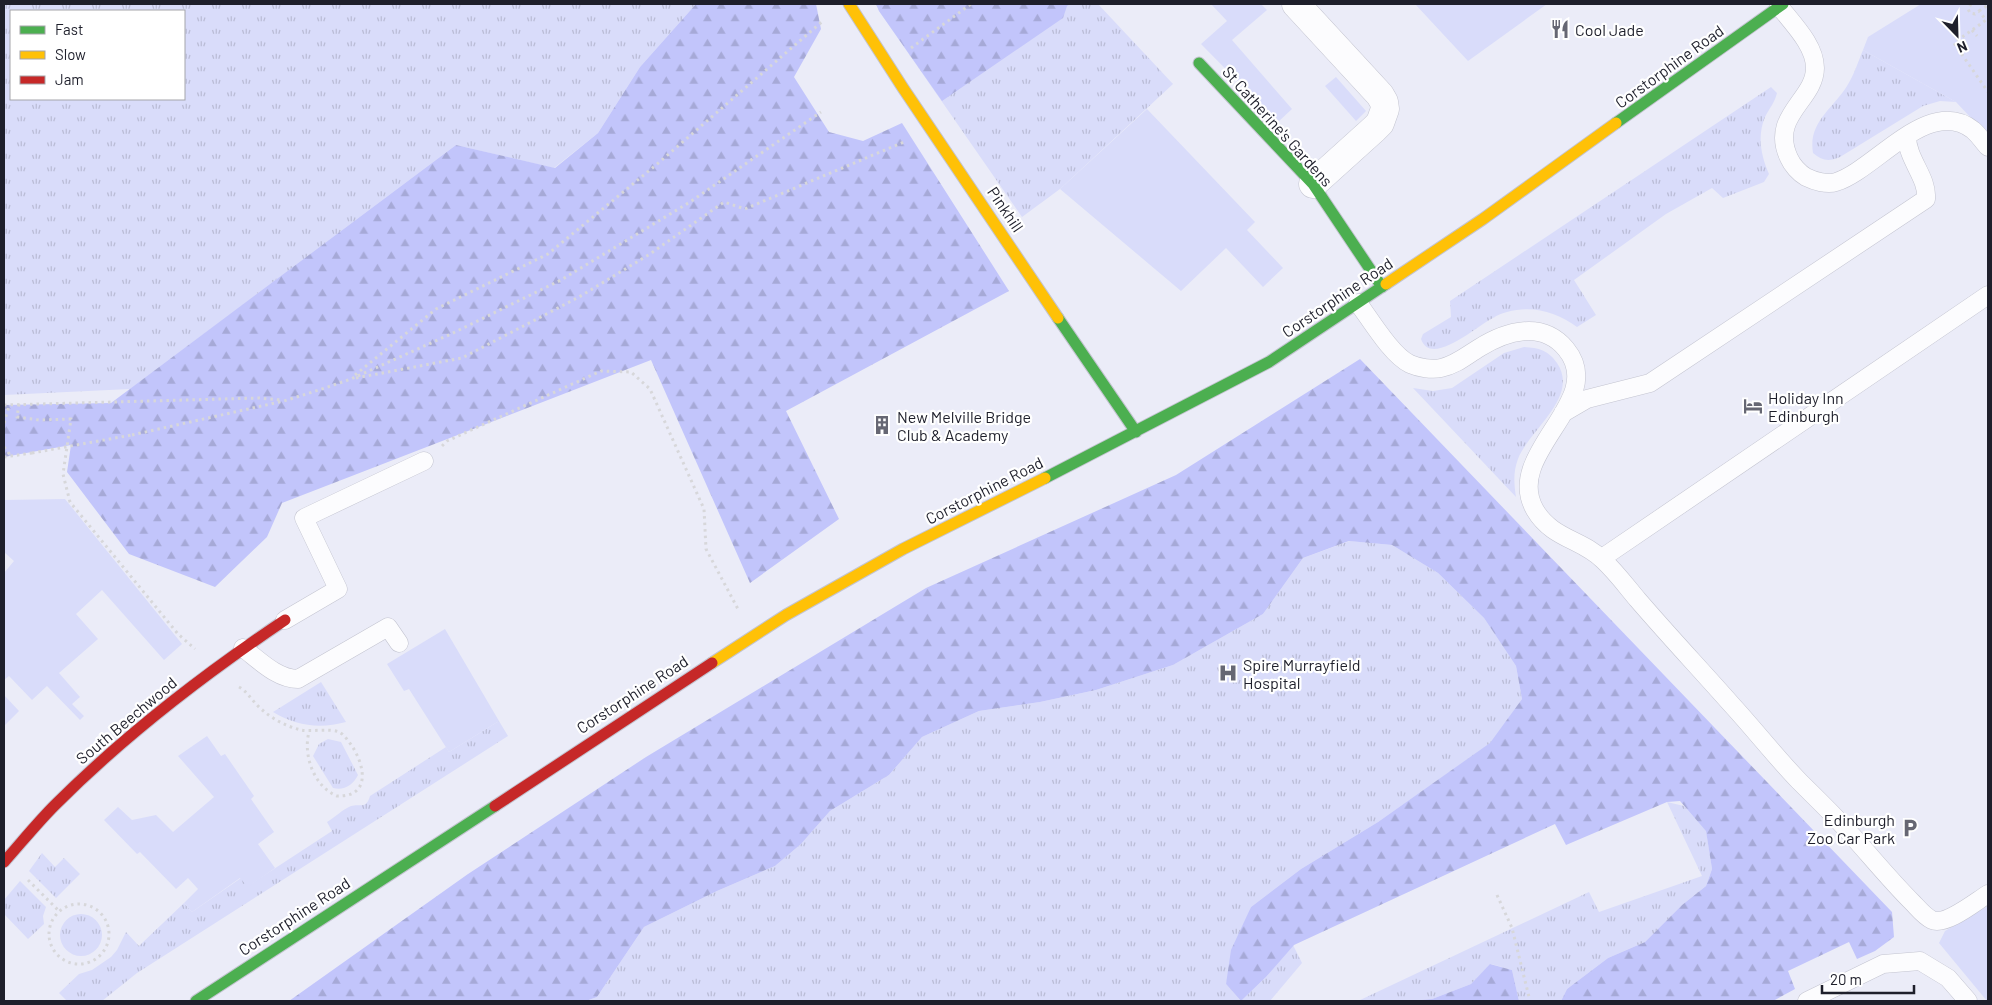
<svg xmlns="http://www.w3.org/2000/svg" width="1992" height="1005" font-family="Barlow,sans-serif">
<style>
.grass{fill:url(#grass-tufts);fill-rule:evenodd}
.forest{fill:url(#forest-firs)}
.green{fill:#d9dcfa}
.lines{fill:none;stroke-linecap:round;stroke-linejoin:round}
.lane-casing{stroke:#c3c4d0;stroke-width:19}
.street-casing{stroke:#c3c4d0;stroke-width:29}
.fast-casing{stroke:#c3c4d0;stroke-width:13}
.slow-casing{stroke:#c3c4d0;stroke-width:13}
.jam-casing{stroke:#c3c4d0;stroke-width:13}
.path{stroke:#d7d7da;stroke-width:3;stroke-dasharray:2.5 4;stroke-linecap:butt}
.lane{stroke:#fcfcfe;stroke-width:18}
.street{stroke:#fcfcfe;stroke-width:28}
.fast{stroke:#4caf50;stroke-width:11}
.slow{stroke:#ffc107;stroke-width:11}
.jam{stroke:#c62828;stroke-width:11}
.path-bridge{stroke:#d7d7da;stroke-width:3;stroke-dasharray:2.5 4;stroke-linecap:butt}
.labels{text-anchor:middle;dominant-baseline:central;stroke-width:4.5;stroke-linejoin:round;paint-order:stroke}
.poi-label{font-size:16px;fill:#1e1f2b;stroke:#fff;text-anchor:start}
.street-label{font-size:16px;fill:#1e1f2b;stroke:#fff}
</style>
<defs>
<pattern id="grass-tufts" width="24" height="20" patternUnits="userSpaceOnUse" patternTransform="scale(1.25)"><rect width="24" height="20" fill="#d9dcfa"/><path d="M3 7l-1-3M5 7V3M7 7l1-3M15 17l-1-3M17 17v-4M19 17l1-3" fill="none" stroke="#babcd6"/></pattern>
<pattern id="forest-firs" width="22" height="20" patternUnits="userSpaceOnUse" patternTransform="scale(1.25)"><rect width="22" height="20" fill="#c2c5fb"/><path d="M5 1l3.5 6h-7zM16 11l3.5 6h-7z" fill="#a6a9d7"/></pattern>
</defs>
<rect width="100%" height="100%" fill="#ebecf8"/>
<path class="grass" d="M4,4H696L640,67L598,133L554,168L456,145L130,389L4,395ZM11,11H184V99H11Z
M876,4H1098L1173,84L1060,189L1022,217L879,11Z
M1863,50L1956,102L1940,101L1923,106L1840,157C1829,162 1822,161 1813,153C1808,122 1832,110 1847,86C1854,75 1858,62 1863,50Z
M1771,87L1777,93C1775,102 1769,109 1765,117C1757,136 1761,156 1769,174L1764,182L1723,198L1712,188L1666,214L1574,280L1596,315L1577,327C1556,312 1533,305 1507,312C1503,313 1497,315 1493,318C1478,325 1431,368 1421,339L1423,334L1451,317L1450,301Z
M1524,347C1539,348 1548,350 1557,363C1580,397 1529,430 1518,459C1513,472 1514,484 1516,497L1413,388L1433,391L1452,388L1504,353Z
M1350,541L1392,545L1438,573L1484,618L1516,666L1522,699L1491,743L1378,822L1301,869L1251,907L1226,984L1241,1001H586L597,997L644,927L717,891L775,866L801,844L830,811L889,775L922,737L979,711L1040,702L1096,690L1173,665L1263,614L1303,558Z
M321,682L346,722C320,729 296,726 273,712Z
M499,721L508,736L137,973L102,1001H67L59,993L79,974L92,970L111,957L117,950L126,932L139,946L184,903L192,912L241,878L248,886L332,831L327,822C334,818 343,809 351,806C360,803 366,810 370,796L446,747L449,752Z
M328,739L341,742L358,775C353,785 344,791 333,788L313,756L319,744Z
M1667,802L1684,806L1706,830L1712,869L1706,886L1682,905L1645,942L1608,958L1567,989L1561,1001H1519L1512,970L1491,964L1471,984L1432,999L1407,1001H1358L1589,892L1599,912L1702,876Z
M42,853L55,867L64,858L80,874L56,898L29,871Z
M20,881L46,907L43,916L44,924L28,939L4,914V900Z
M60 935a21 21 0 1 1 42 0a21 21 0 1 1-42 0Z
M1293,945L1302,963L1270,1001H1241L1266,977Z"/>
<path class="forest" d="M696,4H816L821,29L794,77L829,132L863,141L902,123L1009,291L786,411L839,519L750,583L651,360L282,503L267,537L215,587L129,554L67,472L71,445L4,457V405L111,403L456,145L555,168L598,133L640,67Z
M876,4H1070L1067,6L1063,18L942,101L879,11Z
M1360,359L1892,912L1894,937L1875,951L1857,959L1849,942L1788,971L1795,989L1773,1001H1561L1567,989L1608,958L1645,942L1682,905L1706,886L1712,869L1706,831L1680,801L1667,802L1566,845L1555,824L1294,945L1266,977L1241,1001L1226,984L1231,950L1251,907L1301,869L1378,822L1490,743L1522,699L1516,666L1484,618L1438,573L1392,545L1349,541L1303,558L1263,614L1173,665L1096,690L1040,702L979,711L922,737L889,775L830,811L801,844L775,866L717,891L644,927L597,997L586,1001H289L468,874L646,757L926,588L1176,475Z
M1490,964L1512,970L1519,1001H1407L1432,999L1471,984Z"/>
<path class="green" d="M1211,4H1261L1267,10L1232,40L1292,109L1278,122L1201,44L1227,21Z
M1415,4H1547L1468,61Z
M1921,4H1988V136L1956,102L1863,50L1868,37Z
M1336,77L1366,111L1356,121L1325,86Z
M1147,109L1255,222L1247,230L1283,268L1263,287L1226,248L1181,291L1060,189Z
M65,499L182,644L164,660L102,590L76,614L98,639L59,673L80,697L72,704L84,716L80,720L47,686L32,700L9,676L4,680V573L14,561L4,552V500Z
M445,629L499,721L449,752L409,689L404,691L387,664Z
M4,695L19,711L4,726Z
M207,736L221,756L225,754L254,796L251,799L274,832L258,844L275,868L248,887L240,878L192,912L184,903L198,889L188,878L176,889L140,852L137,854L104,820L118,807L132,820L156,815L173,832L214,797L178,756Z
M1988,906V1001H1987L1939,943L1945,931Z"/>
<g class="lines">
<g class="lane-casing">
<path id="lane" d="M1779,6C1792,23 1815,45 1815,68C1815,100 1769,116 1789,158C1792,165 1799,173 1806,177C1814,181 1827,185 1836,182C1875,170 1929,95 1973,130C1979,135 1983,142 1988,147
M1358,303C1370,319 1392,356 1410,364C1419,368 1432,370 1441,368C1456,365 1467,355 1479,348C1506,331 1542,320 1566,349C1609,401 1502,453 1535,510C1552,539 1582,539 1603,560C1616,572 1627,587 1638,600C1669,636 1700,669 1731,704C1754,729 1775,756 1799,781C1815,797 1832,813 1847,830C1869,854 1889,879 1912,902C1918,908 1924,916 1932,920C1946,926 1975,902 1988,894
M1563,413L1587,399L1650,383L1926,199C1928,177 1907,160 1907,136
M1602,558L1988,295
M285,620L338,589L304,518L424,461
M243,648C259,660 277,679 298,679L388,627L399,643
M1807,1001L1883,964L1920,961L1948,978L1968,1001"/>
</g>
<g class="street-casing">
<path id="street" d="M1296,4L1380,95L1384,102L1385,109L1380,123L1374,129L1313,184"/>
</g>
<g class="fast-casing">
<path id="fast" d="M1199,63L1313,184L1382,287
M1616,123L1783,4
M1058,318L1136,432
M1045,478L1269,362L1386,284
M196,1001L495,806"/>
</g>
<g class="slow-casing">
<path id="slow" d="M849,4L903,88L1058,318
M1386,284L1483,219L1616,123
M712,663L786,615L903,549L1045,478"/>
</g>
<g class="jam-casing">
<path id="jam" d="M495,806L712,663
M4,862C21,843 37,823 55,805C125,735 203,675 285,620"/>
</g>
<path class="path" d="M1971,4L1968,9L1970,13L1975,14L1979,11L1986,20L1954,43L1988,92
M1979,11L1988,5
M1972,30L1977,36
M911,48L971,4
M355,375L436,309L548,254L656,165L824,20
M356,378L462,358L579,297L650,254L724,202L745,209L904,142
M19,404L17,417L39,420L71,419L63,474L70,502L178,634L195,649
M4,405L259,398L281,400
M4,423L9,406
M132,435L284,401L319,390L351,379L451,334L561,280L690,202L821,112
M442,446L447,441L601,371L631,372L650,389L704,509L706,549L739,611
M4,447L11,456
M4,457L32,453
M239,687C246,691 250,697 255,703C267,716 284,726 301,730C312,732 329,728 339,732C344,734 349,742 352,746C365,766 371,797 337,796C313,786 303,754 309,732
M28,880L59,911
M1497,895L1512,928L1530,1001
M49 934a30 30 0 1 1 60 0a30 30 0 1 1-60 0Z"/>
<use href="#lane" class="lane"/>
<use href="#street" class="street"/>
<use href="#fast" class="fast"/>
<use href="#slow" class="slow"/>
<use href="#jam" class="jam"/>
<path class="path-bridge" d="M32,453L132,435"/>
</g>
<defs>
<g id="restaurant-bare" transform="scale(1.5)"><path d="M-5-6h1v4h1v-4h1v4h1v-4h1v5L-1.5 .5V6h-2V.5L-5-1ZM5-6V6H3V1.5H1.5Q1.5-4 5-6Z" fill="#666773" stroke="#fff" stroke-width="2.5" paint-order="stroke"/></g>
<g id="hotel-bare" transform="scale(1.5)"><path d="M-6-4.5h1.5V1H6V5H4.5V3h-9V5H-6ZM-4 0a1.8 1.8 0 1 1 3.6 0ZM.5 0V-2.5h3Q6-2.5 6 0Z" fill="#666773" stroke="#fff" stroke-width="2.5" paint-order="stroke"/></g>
<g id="building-bare" transform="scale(1.5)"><path d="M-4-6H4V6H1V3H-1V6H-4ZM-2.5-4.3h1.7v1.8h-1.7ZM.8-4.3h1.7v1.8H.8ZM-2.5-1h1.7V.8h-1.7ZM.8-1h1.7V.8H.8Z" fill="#666773" stroke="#fff" stroke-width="2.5" paint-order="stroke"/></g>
<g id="hospital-bare" transform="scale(1.5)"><path d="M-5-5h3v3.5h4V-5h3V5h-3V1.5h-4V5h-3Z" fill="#666773" stroke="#fff" stroke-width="2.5" paint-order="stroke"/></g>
<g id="parking-bare" transform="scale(1.5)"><path d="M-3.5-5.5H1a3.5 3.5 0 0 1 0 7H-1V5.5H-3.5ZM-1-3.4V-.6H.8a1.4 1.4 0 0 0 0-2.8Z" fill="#666773" stroke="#fff" stroke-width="2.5" paint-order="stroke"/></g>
</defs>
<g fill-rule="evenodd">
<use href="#restaurant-bare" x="1560" y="29"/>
<use href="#hotel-bare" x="1753" y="406"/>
<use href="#building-bare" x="882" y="425"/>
<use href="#hospital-bare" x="1228" y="673"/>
<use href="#parking-bare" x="1910" y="828"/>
</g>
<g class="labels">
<g class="poi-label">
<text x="1575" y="29">Cool Jade</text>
<text x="1768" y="397">Holiday Inn<tspan x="1768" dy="18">Edinburgh</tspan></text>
<text x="897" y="416">New Melville Bridge<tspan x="897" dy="18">Club &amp; Academy</tspan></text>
<text x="1243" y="664">Spire Murrayfield<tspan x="1243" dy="18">Hospital</tspan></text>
<text x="1895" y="819" text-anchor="end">Edinburgh<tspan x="1895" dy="18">Zoo Car Park</tspan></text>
</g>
<g class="street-label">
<text transform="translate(1669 66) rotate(-36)">Corstorphine Road</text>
<text transform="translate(1278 126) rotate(48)">St Catherine's Gardens</text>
<text transform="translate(1006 209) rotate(56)">Pinkhill</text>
<text transform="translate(1337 297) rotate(-34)">Corstorphine Road</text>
<text transform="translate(984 490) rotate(-27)">Corstorphine Road</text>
<text transform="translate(632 694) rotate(-33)">Corstorphine Road</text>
<text transform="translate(126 720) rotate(-40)">South Beechwood</text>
<text transform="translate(294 916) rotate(-33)">Corstorphine Road</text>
</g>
</g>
<rect width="1992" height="1005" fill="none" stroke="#1e1f2b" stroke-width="10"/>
<rect x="10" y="10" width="175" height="90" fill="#ffffff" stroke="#a5a5aa"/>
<rect x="20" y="26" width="25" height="8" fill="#4caf50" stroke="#a5a5aa"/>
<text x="55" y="35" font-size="15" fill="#1e1f2b">Fast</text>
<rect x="20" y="51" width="25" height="8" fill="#ffc107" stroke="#a5a5aa"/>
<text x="55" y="60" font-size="15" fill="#1e1f2b">Slow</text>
<rect x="20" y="76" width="25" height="8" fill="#c62828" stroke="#a5a5aa"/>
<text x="55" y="85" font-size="15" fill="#1e1f2b">Jam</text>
<g transform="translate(1957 35) rotate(157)" stroke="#ffffff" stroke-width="4" paint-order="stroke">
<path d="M0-4L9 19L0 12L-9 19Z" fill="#1e1f2b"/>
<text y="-8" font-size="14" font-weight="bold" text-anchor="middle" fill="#1e1f2b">N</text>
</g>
<path d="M1822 985v8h92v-8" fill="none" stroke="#1e1f2b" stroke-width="2.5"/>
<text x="1830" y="985" font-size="15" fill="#1e1f2b" stroke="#ffffff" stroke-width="4" paint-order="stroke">20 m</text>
</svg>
